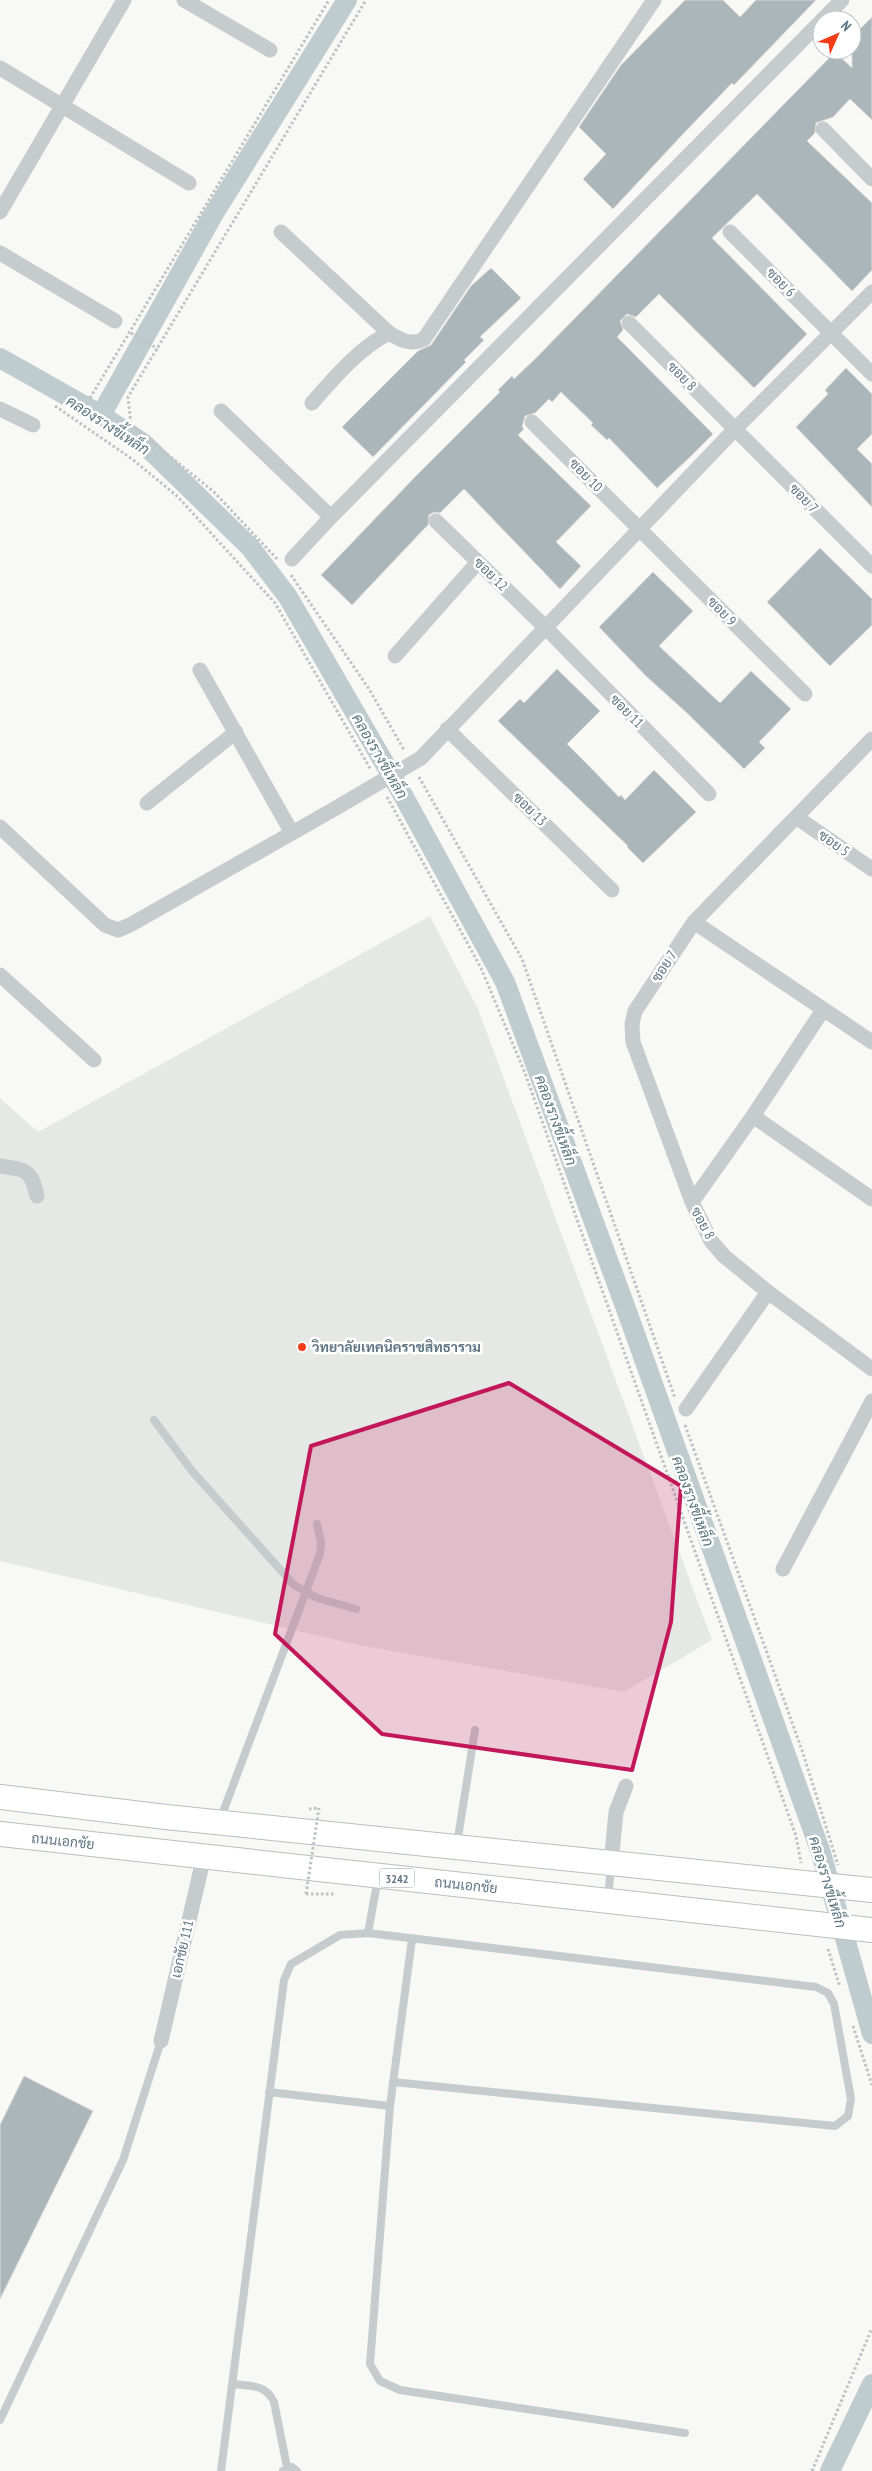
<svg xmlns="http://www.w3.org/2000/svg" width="872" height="2471" font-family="'PT Sans Narrow',Sarabun,sans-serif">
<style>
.built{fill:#e6e8e6}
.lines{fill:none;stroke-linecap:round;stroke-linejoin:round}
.canal{stroke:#becbcf;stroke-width:20}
.building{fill:#abb6bb;stroke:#dadad8}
.primary-casing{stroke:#b8bec1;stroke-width:26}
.path{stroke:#bfc2c4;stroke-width:3;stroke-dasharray:2.5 2.5;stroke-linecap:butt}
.lane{stroke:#c6cbce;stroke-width:8}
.street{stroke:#c6cbce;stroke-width:15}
.primary{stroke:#fff;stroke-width:24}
.path-bridge{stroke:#bfc2c4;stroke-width:3;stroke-dasharray:2.5 2.5;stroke-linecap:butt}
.street-bridge{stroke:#c6cbce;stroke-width:15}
.marked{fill:#c2185b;fill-opacity:0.2;stroke:#c2185b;stroke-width:4;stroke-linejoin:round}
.poi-dot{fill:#f43d19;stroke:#fff;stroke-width:2}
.labels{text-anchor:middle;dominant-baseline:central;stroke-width:5;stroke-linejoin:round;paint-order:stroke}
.shield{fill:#fff;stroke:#909fa8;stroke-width:1}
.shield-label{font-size:12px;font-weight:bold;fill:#607683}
.street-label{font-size:14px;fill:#607683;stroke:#fff}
.poi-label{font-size:14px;font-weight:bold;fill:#607683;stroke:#fff;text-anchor:start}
.water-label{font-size:15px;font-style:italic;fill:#5b767e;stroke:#fff}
</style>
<rect width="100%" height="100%" fill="#f8f8f5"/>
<path class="built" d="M430,916L478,1009L712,1640L624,1692L358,1645L0,1561V1098L38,1132Z"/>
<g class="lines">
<path class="canal" d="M0,358L101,415L143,443L250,547L288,597L404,797L505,982L625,1306L821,1853L872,2034
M101,415L213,215L347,0
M830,2471L872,2384"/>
</g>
<path class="building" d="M685,0H723L740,17L756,0H816L734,85L732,83L683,134L613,209L583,179L606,154L579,127L621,65Z
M872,17V120L850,99L833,117L816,123L815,133L807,141L872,203V270L852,291L757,194L712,238L807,334L754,388L659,294L636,317L627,314L620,321L623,330L617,337L713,434L691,456L657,488L609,438L607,440L591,425L593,423L561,392L552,402L549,399L535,413L525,416L522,427L524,429L518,435L591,506L556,542L581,566L560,589L464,489L440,513L434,512L429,515L428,525L423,530L352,605L321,575L414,478L500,392L498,390L512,376L514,379L535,359L835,52L852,68V37Z
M491,268L521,298L480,337L484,340L464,360L466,362L373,457L342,427L418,351L431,345L471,286Z
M846,368L872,394V434L857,449L872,464V507L796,427L828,394L825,390Z
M820,548L872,599V625L830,666L767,602Z
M653,572L693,611L659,646L720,703L751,671L791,709L759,742L765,748L744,769L687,713L646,676L599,627Z
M557,669L600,711L567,744L588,765L619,797L621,795L625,800L654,770L696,812L643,863L627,847L628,846L498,721L520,699L524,703Z
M24,2076L93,2111L0,2299V2125Z"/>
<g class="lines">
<g class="primary-casing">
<path id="primary" d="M0,1797L166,1817L872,1890
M0,1834L872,1930"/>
</g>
<path class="path" d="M131,333L158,349
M90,398L329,0
M55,406L132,459L177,496L275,603L371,770
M277,559L214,492L131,425L128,397L366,0
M291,575L369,689L404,750
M419,777L522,959L675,1398
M387,797L481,968L525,1073L796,1836L801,1863
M685,1425L803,1753L838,1865
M309,1809L319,1808
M306,1894H334
M828,1949L840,1987
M853,2026L872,2085
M812,2471L872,2328"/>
<path class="lane" d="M154,1420L192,1471L294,1585L317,1598L356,1609
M220,1820L320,1554L321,1542L317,1524
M457,1844L475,1730
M608,1898L611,1865
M368,1933L378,1878
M412,1939L390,2106L370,2364L380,2381L400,2390L685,2433
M269,2092L390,2106
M232,2384C250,2386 266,2384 274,2402L287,2467
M0,2420L123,2160L161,2041
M221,2471L284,1980L291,1964L340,1935L368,1933L816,1987L828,1993L834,2004L851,2099L848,2116L835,2126L393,2082
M283,2471L292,2467L297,2471"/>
<path class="street" d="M184,0L270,50
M0,68L189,183
M823,129L872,179
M0,212L124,0
M281,232L389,333
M730,232L872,374
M0,253L115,321
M629,323L872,566
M312,403C334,378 359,348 389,333C401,340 411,346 424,339L654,0
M0,409L33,425
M221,411L331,517
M532,422L805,694
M436,521L545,627L709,794
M292,559L331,517L842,0
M395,656L478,562
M200,670L292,833
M447,729L612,890
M872,739L694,922L635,1011L632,1024L633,1042L692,1202L711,1241L724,1256L768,1292L872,1369
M421,758L735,429L872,292
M147,803L236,732
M796,817L872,869
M0,827L105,925L118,930L130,925L336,808
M694,922L872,1042
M0,975L94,1060
M823,1010L753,1116L872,1199
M0,1166C26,1170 31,1169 37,1196
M692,1202L753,1116
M686,1409L768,1292
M783,1569L872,1401
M611,1863L616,1812L626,1786
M161,2041L204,1856"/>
<use href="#primary" class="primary"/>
<path class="path-bridge" d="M306,1894L319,1808"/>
<path class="street-bridge" d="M336,808L421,758"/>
</g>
<path class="marked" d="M509,1383L681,1486L671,1622L632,1770L382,1734L275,1634L311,1446Z"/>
<circle class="poi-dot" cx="302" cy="1347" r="5"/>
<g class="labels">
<rect class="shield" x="379.5" y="1868.5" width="35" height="19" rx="4"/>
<g class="shield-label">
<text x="397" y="1878">3242</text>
</g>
<g class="street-label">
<text transform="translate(781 282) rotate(45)">ซอย 6</text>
<text transform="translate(682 376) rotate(45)">ซอย 8</text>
<text transform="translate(586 475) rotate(45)">ซอย 10</text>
<text transform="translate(804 498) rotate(45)">ซอย 7</text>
<text transform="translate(491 574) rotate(44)">ซอย 12</text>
<text transform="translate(722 611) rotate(45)">ซอย 9</text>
<text transform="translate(627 711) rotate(45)">ซอย 11</text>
<text transform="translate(530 809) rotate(44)">ซอย 13</text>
<text transform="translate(834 843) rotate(35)">ซอย 5</text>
<text transform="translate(664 966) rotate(-57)">ซอย 7</text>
<text transform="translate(703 1223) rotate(62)">ซอย 8</text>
<text transform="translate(63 1841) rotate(6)">ถนนเอกชัย</text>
<text transform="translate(466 1885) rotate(6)">ถนนเอกชัย</text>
<text transform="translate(182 1949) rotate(-77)">เอกชัย 111</text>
</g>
<g class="poi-label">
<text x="312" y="1347">วิทยาลัยเทคนิคราชสิทธาราม</text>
</g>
<g class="water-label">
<text transform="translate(108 425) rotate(33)">คลองรางขี้เหล็ก</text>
<text transform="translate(380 756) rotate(60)">คลองรางขี้เหล็ก</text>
<text transform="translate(556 1120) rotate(70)">คลองรางขี้เหล็ก</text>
<text transform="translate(693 1501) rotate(70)">คลองรางขี้เหล็ก</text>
<text transform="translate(828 1882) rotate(73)">คลองรางขี้เหล็ก</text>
</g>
</g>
<g transform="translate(837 35) rotate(45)"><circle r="24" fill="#ffffff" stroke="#bfc8cd"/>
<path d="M0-4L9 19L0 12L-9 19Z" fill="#f43d19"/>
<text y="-8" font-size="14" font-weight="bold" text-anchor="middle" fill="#607683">N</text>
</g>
</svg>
